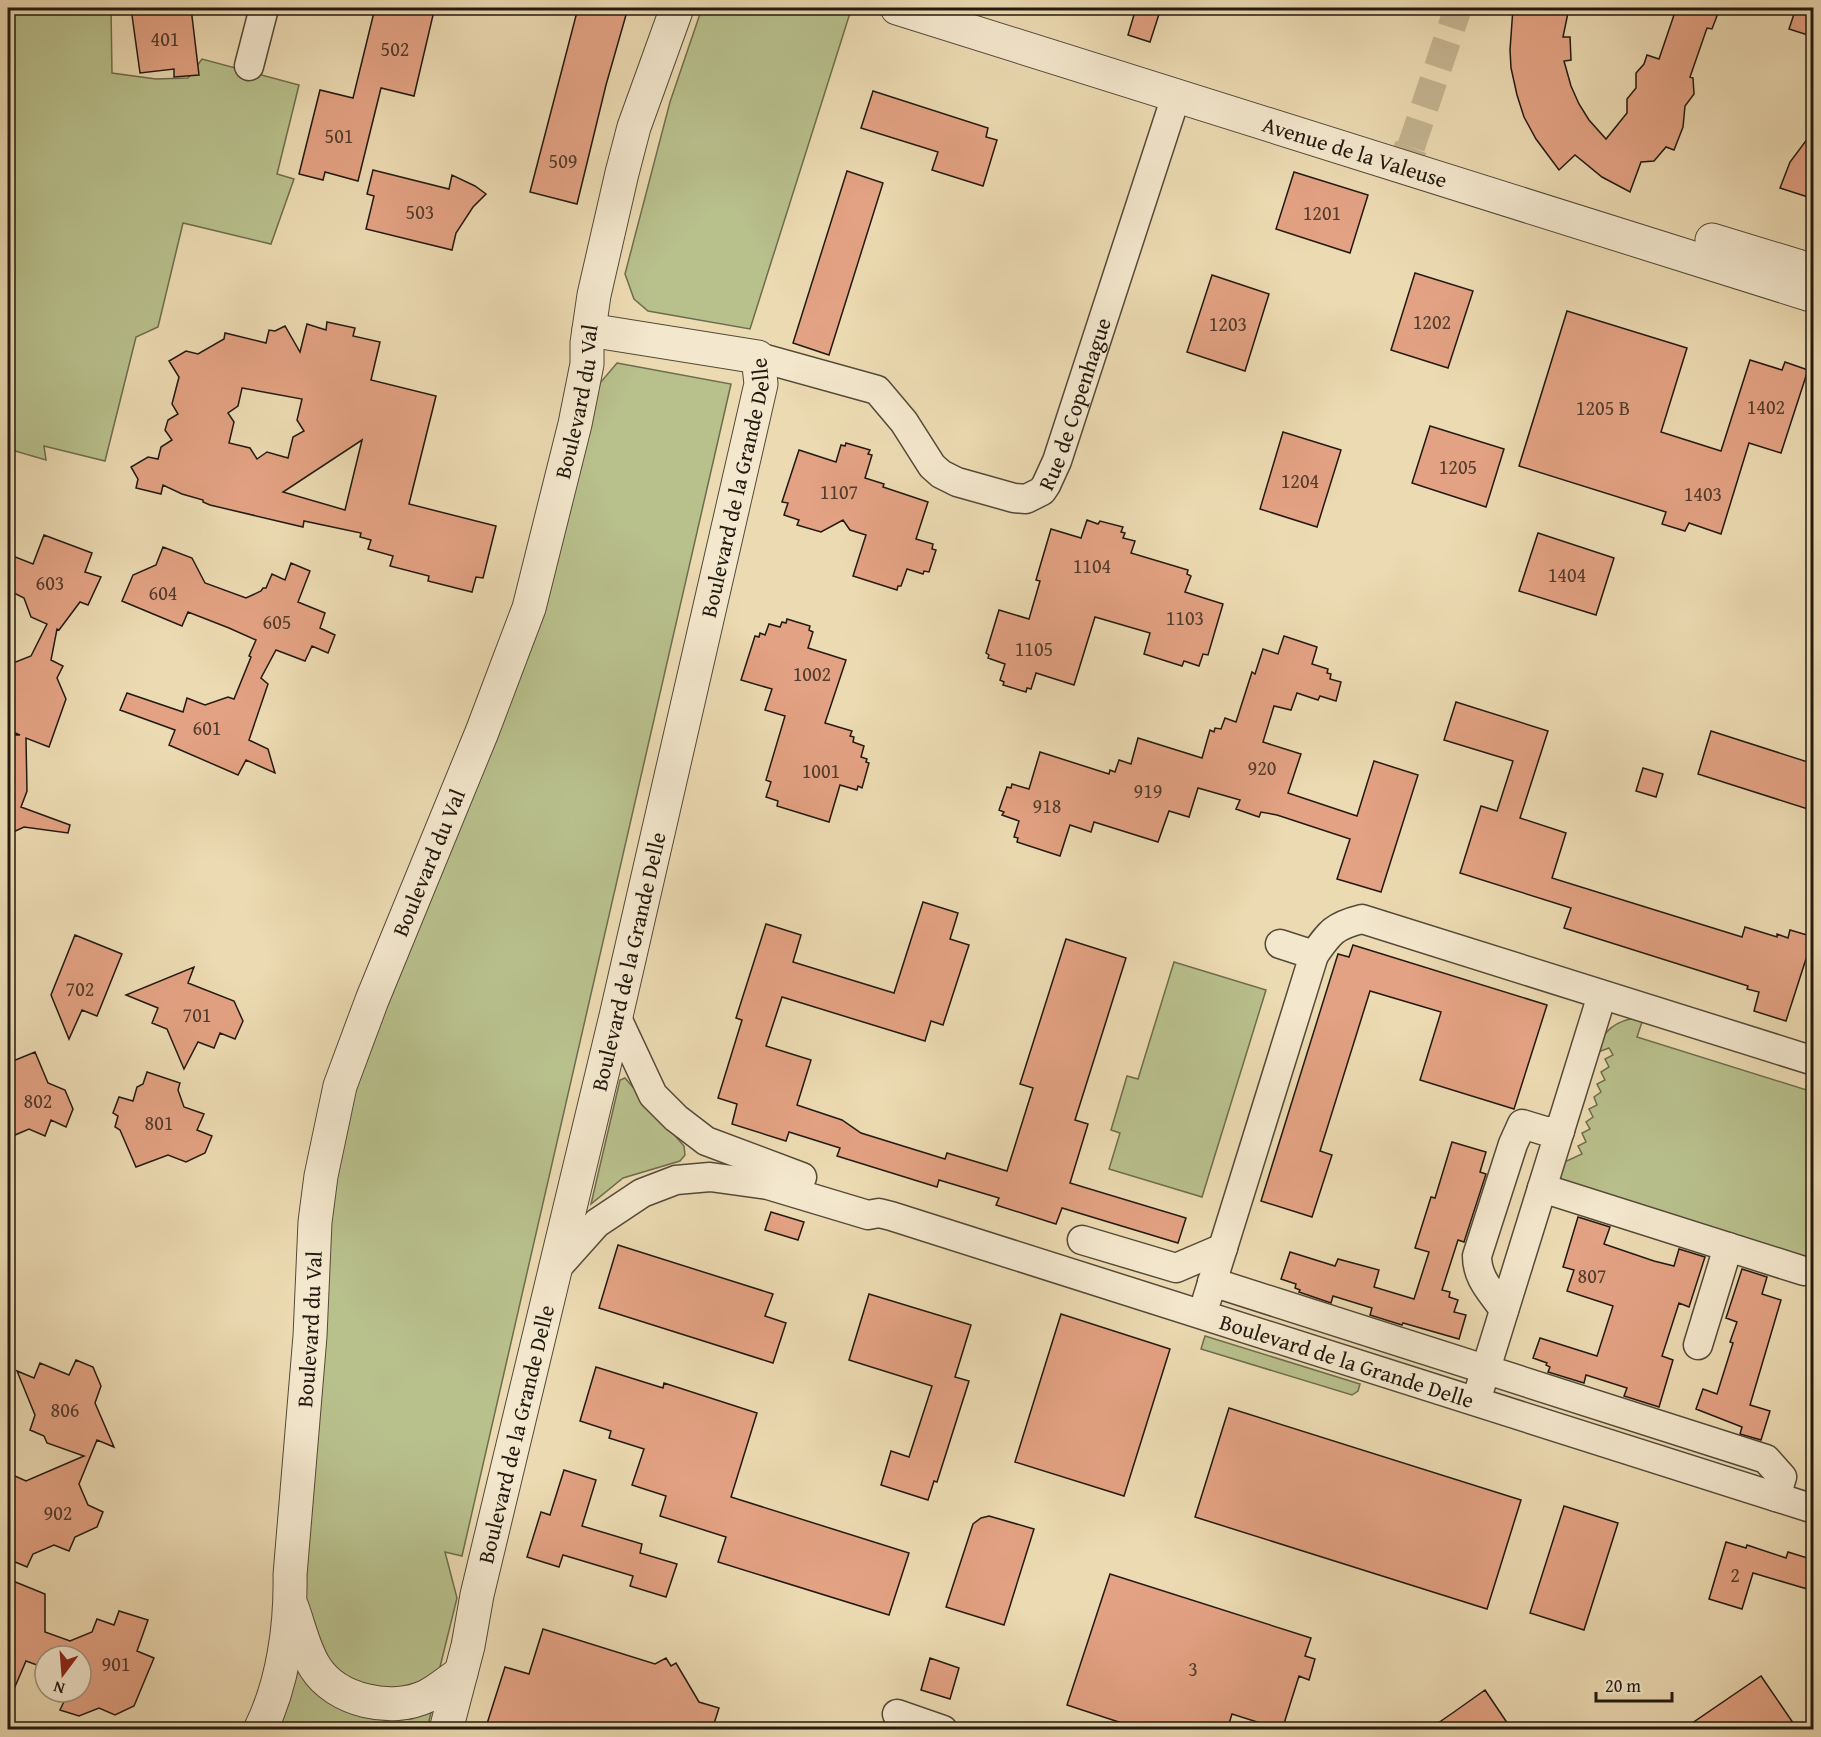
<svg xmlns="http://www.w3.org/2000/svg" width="1821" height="1737" font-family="'Gentium Book Plus',serif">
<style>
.green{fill:#b8c08c;stroke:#6d6d4e;stroke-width:1.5}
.building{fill:#e3a283;stroke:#221a0f;stroke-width:1.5;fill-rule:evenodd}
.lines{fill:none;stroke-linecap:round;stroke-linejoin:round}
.minor-tunnel{stroke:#c4b491;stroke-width:28;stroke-dasharray:28 14;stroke-linecap:butt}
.tertiary-tunnel{stroke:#c4b491;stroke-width:33;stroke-dasharray:33 16;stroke-linecap:butt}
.minor-casing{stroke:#544a38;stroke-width:31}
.tertiary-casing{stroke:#544a38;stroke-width:35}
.minor{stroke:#f3e7cd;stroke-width:28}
.tertiary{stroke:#f3e7cd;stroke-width:33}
.labels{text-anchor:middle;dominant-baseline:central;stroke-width:4.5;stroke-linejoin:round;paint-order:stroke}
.number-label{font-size:20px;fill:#523c2c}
.street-label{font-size:22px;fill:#221a0f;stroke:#f3e7cd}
</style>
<rect width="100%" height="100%" fill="#ecdab2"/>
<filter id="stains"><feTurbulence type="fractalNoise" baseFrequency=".00333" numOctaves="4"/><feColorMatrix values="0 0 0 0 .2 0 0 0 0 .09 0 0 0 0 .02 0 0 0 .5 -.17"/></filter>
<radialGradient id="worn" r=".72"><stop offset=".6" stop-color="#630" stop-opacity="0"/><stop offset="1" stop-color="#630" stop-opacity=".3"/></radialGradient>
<path class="green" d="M8,8H111L112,73L156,79L188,78L202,59L299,85L277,174L294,179L271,244L183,223L158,327L136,337L105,461L44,446L46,460L8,449Z
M702,8H832L850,13L750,329L648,311L634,299L625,274L670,102Z
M617,363L731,384L462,1556L445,1552L457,1598L439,1671L419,1687L389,1693L365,1686L338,1672L313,1638L302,1585L327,1206L357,1081L533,638L600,383Z
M1174,962L1266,990L1202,1197L1109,1169L1120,1133L1111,1130L1127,1076L1138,1079Z
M1630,1019H1643L1637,1037L1813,1092V1267L1561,1182L1558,1174L1560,1164L1582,1154L1578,1146L1586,1142L1582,1133L1590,1129L1586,1122L1593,1117L1589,1109L1597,1105L1594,1097L1601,1092L1597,1084L1605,1080L1601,1072L1609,1067L1605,1059L1613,1055L1609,1048L1593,1054C1602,1036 1609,1024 1630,1019Z
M625,1078L684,1146L685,1155L680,1161L623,1178L591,1204L620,1080Z
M1205,1336L1360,1384L1358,1391L1352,1395L1201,1349Z
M296,1670L384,1720L412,1719L433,1705L427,1729L270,1730Z"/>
<path class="building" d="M131,8H191L199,75L174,77V69L140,73Z
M375,8H386L409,14L411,8L434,11L414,96L381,88L358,181L325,172L323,180L299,174L320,90L353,98Z
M578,8H628L606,85L577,204L530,192Z
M1136,8H1161L1150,42L1128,35Z
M1513,8H1569L1563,37H1570L1571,60L1564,61L1571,86L1579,104L1589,120L1606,139L1627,113V99L1636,88V73L1644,64L1647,55L1659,59L1674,15L1659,9V8H1720L1712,29L1707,28L1690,77L1693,78L1694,94L1685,106L1683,127L1674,150L1666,147L1654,161L1641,162L1630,192L1602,177L1575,155L1559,170L1536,139L1524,117L1517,95L1511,68L1510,50Z
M1796,8H1814V37L1789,29Z
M873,91L988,128L986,137L997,140L983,186L932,170L938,152L861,128Z
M1814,130V182L1808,197L1780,188L1790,162Z
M373,170L449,189L452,175L475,186L486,194L473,207L456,233L452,250L366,229L374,196L367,194Z
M847,171L883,183L829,355L793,343Z
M1294,172L1368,195L1350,253L1276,229Z
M1415,273L1473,291L1448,368L1391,350Z
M1212,275L1269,294L1245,371L1187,352Z
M1567,311L1687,348L1661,432L1721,451L1750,360L1782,370L1785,362L1808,370L1781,453L1749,443L1721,534L1689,523L1685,531L1662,524L1666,512L1519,466Z
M327,322L355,328L353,336L380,342L371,380L436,396L409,504L496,526L483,578L476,577L472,592L428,581L429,576L390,566L393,556L368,549L371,540L360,537L361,533L304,521L303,527L210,505L203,502V500L182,494L163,485L161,494L136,488L138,479L131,467L148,457L158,459L161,447L172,440L165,430L168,420L178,414L172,404L179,377L169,361L186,351L198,354L224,339L225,333L266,343L269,330L275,331L285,326L300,352L307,324L326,330ZM242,388L302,399L297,420L304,431L293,437L288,458L267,452L257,459L250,448L229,443L234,422L228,413L238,406ZM362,440L345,510L283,492Z
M1430,426L1504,449L1486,507L1412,483Z
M1283,432L1341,450L1317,527L1260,509Z
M846,443L870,450L868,454L872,455L865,478L884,484L883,487L928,502L916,539L933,544L932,549L936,550L929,572L924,571L923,574L907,569L901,586H898L897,590L853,576L866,535L850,530L843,520L821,532L797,525L799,520L784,515L788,503L782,502L799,450L836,462L841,445L845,446Z
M1087,520L1098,524L1100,521L1123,527L1121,532L1125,533L1123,538L1135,541L1131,553L1188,570L1187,574L1191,576L1185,592L1223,604L1208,655L1203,654L1199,666L1184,661L1182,666L1144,654L1150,633L1095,617L1074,685L1036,673L1031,689L1027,688L1026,692L1003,685L1004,682L1000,680L1005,664L988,658L989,655L986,653L999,610L1029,619L1040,581L1036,580L1051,529L1081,538Z
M1538,533L1614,558L1596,615L1519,591Z
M44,535L92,553L85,572L101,577L88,605L80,602L59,630L57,629L51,660L63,666L57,678L66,699L49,747L26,738L27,791L21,807L70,825L68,833L24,827L11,833L10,837L8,836V735H20L8,730V665L31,656L47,624L31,617L24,598L8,590V554L33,564Z
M163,547L192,558L205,583L246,598L261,591L263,588H266L272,574L285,580L291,563L310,571L298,602L325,613L320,628L335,635L328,653L312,646L305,661L276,650L261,678L268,684L249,740L268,749L275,773L246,760L238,775L169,745L175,730L120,710L127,693L183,712L187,698L205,705L228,697L234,699L251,657L249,656L256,640L229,628L188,612L182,626L122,601L133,575L156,565Z
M787,619L810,626L809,630L813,632L808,648L846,660L825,723L852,731L850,736L854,737L853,742L864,746L861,757L867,759L866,762L869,763L862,788L858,786L857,790L840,785L829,822L777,806L778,801L766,797L771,782L766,780L785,716L765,710L772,689L741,680L755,636L759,637L760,633L765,635L769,624L780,627L782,622L786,623Z
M1284,636L1317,647L1312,664L1328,669L1327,673L1331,674L1330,679L1341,682L1336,701L1320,696L1318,700L1297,693L1291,710L1274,706L1263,742L1301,754L1288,793L1357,816L1374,761L1418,775L1381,892L1337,879L1350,839L1277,815L1261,812L1259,817L1236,809L1240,800L1198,788L1189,817L1169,811L1158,842L1094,822L1091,832L1070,825L1060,856L1017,842L1018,838L1014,837L1019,821L1002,815L1004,812L999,810L1007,787L1011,788L1012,784L1029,789L1040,752L1109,774L1110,770L1115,772L1119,760L1131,764L1138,738L1202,758L1210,730L1214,732L1215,728L1221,729L1225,718L1236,722L1252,672L1255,674L1263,649L1278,654Z
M1456,702L1548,731L1520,818L1566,833L1552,878L1742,937L1745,927L1777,937V934L1788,938L1790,930L1814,937V961L1806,959L1786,1021L1754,1011L1759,992L1747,989L1748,986L1564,928L1571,908L1460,873L1481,806L1497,811L1513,761L1444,740Z
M1711,731L1814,764V811L1698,774Z
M1643,768L1663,774L1656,797L1636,791Z
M923,902L958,913L950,939L969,945L943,1025L931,1021L925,1041L782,997L766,1046L811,1060L797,1105L842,1120L861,1133L945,1159L947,1153L1007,1171L1033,1088L1020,1084L1066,939L1126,958L1075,1120L1088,1124L1070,1183L1186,1218L1178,1243L1062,1208L1056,1224L996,1205L999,1198L939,1180L937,1187L837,1156L840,1148L789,1132L786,1141L732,1124L737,1104L718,1098L742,1020L736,1018L766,924L801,935L793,962L894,993Z
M75,935L122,954L97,1016L82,1010L69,1039L51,995Z
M1353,945L1547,1005L1514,1109L1420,1080L1441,1012L1370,991L1320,1151L1332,1155L1312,1217L1261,1201L1338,954L1349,957Z
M194,967L188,983L234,1001L243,1021L235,1039L220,1033L214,1048L198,1042L184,1069L167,1029L152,1023L158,1008L126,995Z
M35,1052L48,1083L65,1090L73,1109L66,1127L51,1120L45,1136L29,1129L8,1138V1063Z
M147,1072L180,1083L178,1090L184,1107L204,1114L197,1130L212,1136L205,1153L186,1162L168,1155L136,1167L120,1130L115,1127L118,1116L113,1113L119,1097L133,1101L137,1087L143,1084Z
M1452,1142L1486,1152L1480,1172L1486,1174L1464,1242L1458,1240L1442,1290L1450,1292L1449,1297L1458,1300L1454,1312L1466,1315L1459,1339L1403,1323L1402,1325L1370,1315L1372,1308L1333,1296L1331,1303L1299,1292L1300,1290L1295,1288L1296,1284L1281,1279L1290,1252L1335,1266L1338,1259L1379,1270L1374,1287L1414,1299L1429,1252L1415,1248L1431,1197L1435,1198Z
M771,1212L804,1222L798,1240L765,1230Z
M1578,1217L1610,1227L1604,1244L1654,1261L1674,1266L1679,1249L1705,1257L1689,1307L1679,1303L1662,1356L1673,1360L1659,1407L1624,1396L1627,1388L1586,1375L1584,1383L1548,1372L1550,1367L1546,1365L1547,1363L1533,1358L1540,1338L1597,1356L1613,1306L1567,1291L1574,1270L1563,1267Z
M618,1245L773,1294L765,1316L786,1323L773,1363L599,1308Z
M1742,1269L1767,1277L1762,1294L1781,1300L1750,1405L1770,1411L1761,1440L1740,1434L1742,1427L1696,1409L1703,1389L1717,1394L1733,1343L1730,1342L1737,1322L1726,1318Z
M869,1294L971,1325L955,1377L969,1381L937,1482L934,1481L928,1500L881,1485L891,1451L909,1457L932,1386L849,1360Z
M1061,1314L1170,1349L1124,1496L1015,1462Z
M76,1360L93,1367L101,1386L95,1403L114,1447L97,1440L79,1484L88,1505L103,1512L97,1527L75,1537L69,1551L54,1545L33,1554L27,1567L8,1559V1473L26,1481L84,1456L47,1443L44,1436L30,1430L35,1415L17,1371L34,1378L40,1363L69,1375Z
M596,1367L663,1388L664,1383L757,1413L731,1497L909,1553L889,1615L718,1562L726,1537L660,1516L666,1496L632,1485L644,1449L609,1438L611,1431L580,1421Z
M1229,1408L1521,1500L1487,1609L1195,1517Z
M564,1470L596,1480L582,1526L642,1544L640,1553L677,1564L666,1597L630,1586L633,1576L563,1555L559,1567L527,1557L541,1512L550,1515Z
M1564,1506L1618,1523L1584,1630L1530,1613Z
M989,1516L1034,1529L1004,1625L946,1607L973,1524L981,1518Z
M1726,1542L1746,1548L1747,1545L1786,1558L1788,1552L1814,1560V1591L1753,1573L1742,1609L1709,1599Z
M1110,1574L1311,1638L1305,1656L1315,1659L1309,1680L1299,1676L1282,1730L1232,1714L1227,1730H1143L1067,1705Z
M8,1579L45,1594V1632L70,1641L92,1632L97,1619L114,1625L119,1611L148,1620L137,1651L154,1658L134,1706L115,1715L99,1708L79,1716L60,1710L67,1695L65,1692H81V1656H45V1668L26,1661L8,1703Z
M543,1629L655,1664L666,1658L671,1666L676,1663L699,1702L719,1708L712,1730H485L505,1667L529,1674Z
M930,1658L959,1668L950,1699L921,1690Z
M1761,1676L1798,1730H1682Z
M1485,1690L1512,1730H1428L1454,1712Z"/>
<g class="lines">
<path class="minor-tunnel" d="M1411,147L1458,8"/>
<path class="tertiary-tunnel" d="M1403,167L1411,147"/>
<g class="minor-casing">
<g id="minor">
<path d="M249,66L264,8"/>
<path id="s1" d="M758,357L877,390L904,422L932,466L941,474L957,482L1014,498L1026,499L1042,491L1046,485L1057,461L1176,96"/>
<path d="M1314,955C1330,932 1334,926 1362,919L1814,1061"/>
<path d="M616,1016L653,1095L676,1118L706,1141L802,1177"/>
<path d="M1542,1188L1804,1271"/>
<path d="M1082,1240L1176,1268L1223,1248"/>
<path id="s2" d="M554,1271L597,1223L642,1193L676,1180L710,1177L768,1185L868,1215L879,1213L891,1216L1814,1509"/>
<path d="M1212,1282L1766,1459L1782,1477L1776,1497"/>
<path d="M1207,1299L1314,955L1280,944"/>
<path d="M1504,1310C1492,1292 1477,1279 1477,1256L1513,1144L1522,1124L1545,1131H1560"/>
<path d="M1698,1345L1728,1247"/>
<path d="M1480,1388L1602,995"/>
<path d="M897,1714L943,1730"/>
</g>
</g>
<g class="tertiary-casing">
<g id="tertiary">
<path id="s3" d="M897,8L1814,296"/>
<path d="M1712,240L1814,271"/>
<path d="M292,1607C299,1626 304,1650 315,1667C336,1701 392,1713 427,1696C439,1690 450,1680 461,1673"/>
<path id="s4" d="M260,1730C283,1684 291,1626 290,1575L310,1336L315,1222L321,1176L340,1086L372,1000L482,732L529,608L575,424L587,364V343L594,295L622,173L634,127L677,8"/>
<path id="s5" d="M446,1730L468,1646L477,1595L616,1016L761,384L758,357L589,330"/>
</g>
</g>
<use href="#minor" class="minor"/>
<use href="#tertiary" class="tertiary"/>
</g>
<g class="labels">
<g class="number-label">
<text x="165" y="38">401</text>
<text x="395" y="48">502</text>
<text x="339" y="135">501</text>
<text x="563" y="160">509</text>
<text x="420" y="211">503</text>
<text x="1322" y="212">1201</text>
<text x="1432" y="321">1202</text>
<text x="1228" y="323">1203</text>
<text x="1766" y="406">1402</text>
<text x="1603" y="407">1205 B</text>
<text x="1458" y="466">1205</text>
<text x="1300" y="480">1204</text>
<text x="839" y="491">1107</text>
<text x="1703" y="493">1403</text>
<text x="1092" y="565">1104</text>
<text x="1567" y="574">1404</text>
<text x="50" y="582">603</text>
<text x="163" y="592">604</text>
<text x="1185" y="617">1103</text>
<text x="277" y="621">605</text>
<text x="1034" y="648">1105</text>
<text x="812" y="673">1002</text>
<text x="207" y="727">601</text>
<text x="1262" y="767">920</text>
<text x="821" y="770">1001</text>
<text x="1148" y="790">919</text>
<text x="1047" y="805">918</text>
<text x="80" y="988">702</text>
<text x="197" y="1014">701</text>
<text x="38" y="1100">802</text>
<text x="159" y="1122">801</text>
<text x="1592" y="1275">807</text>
<text x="65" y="1409">806</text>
<text x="58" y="1512">902</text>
<text x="1735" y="1574">2</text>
<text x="116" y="1663">901</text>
<text x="1193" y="1668">3</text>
</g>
<g class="street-label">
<text stroke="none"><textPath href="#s3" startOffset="480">Avenue de la Valeuse</textPath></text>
<text stroke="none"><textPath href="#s4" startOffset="1378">Boulevard du Val</textPath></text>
<text stroke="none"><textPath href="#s1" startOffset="430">Rue de Copenhague</textPath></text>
<text stroke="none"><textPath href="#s5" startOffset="1276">Boulevard de la Grande Delle</textPath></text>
<text stroke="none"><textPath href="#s4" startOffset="892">Boulevard du Val</textPath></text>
<text stroke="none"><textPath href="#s5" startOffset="790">Boulevard de la Grande Delle</textPath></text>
<text stroke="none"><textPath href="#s4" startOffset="406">Boulevard du Val</textPath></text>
<text stroke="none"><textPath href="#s2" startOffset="854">Boulevard de la Grande Delle</textPath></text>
<text stroke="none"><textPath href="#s5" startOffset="304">Boulevard de la Grande Delle</textPath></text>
</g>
</g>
<rect width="1821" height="1737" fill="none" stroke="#ecdab2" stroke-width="30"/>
<rect x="9" y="9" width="1803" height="1719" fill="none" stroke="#221a0f" stroke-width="3"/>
<rect x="15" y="15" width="1791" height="1707" fill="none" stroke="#221a0f" stroke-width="1.5"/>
<g transform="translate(63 1674) rotate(196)"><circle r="28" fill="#f3e7cd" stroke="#9f9581" stroke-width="1.5"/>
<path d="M0-4.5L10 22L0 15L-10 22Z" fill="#8f2418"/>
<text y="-9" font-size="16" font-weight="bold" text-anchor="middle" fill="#221a0f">N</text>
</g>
<path d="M1596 1692v9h76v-9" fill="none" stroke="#221a0f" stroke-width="3"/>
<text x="1605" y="1692" font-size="18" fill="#221a0f" stroke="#f3e7cd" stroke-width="4.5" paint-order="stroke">20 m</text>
<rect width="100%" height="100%" filter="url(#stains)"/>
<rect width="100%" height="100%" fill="url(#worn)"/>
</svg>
